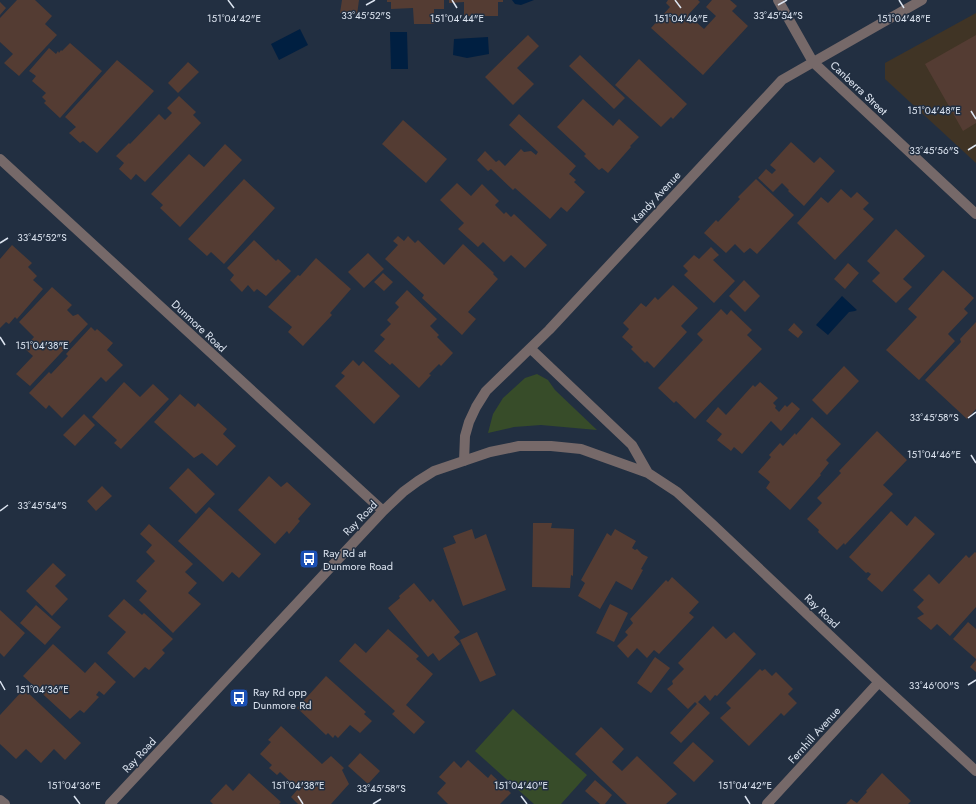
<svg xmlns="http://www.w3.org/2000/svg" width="976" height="804" font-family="Jost,sans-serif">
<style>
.education{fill:#403425}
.green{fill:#374c29}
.water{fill:#001f41}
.building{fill:#543c33}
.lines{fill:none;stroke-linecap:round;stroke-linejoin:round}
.minor{stroke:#766969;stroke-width:10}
.ticks{fill:none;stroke:#dce4f0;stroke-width:1.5}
.labels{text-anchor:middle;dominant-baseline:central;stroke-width:3;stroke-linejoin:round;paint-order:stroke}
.street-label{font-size:11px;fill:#dce4f0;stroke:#222f41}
.poi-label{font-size:11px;fill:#dce4f0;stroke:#222f41;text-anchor:start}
.ticks-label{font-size:10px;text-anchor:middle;fill:#dce4f0;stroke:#222f41;stroke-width:3;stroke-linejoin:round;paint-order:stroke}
</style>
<rect width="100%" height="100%" fill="#222f41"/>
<path class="education" d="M976,13V163L885,79V63Z"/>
<path class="green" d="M537,374L548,380L555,390L597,430L541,425L514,427L488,433L493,414L503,398L525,378Z
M513,709L587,775L561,804H534L475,751Z"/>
<path class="water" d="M512,0H534L521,5L515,4Z
M300,29L308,45L279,60L271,44Z
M390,32H407L408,69H391Z
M488,37L489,54L467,58L453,55L454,39Z
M842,296L857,310L855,311L849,312L828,335L816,325Z"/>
<path class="building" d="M17,0H35L52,16L45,24L57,35L19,76L4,63L13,54L0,42V18Z
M342,0H359L357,15L340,13Z
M387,0H444V9H434V24H414L413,8L391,9V2H387Z
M449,0H503V2H498V16H464V2L449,3Z
M668,0H698L700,2L688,15L704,29L716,16L706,7L712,0H730L737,6L732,11L748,26L703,75L651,28L670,7L666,3Z
M0,2L6,8L0,15Z
M528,35L539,46L517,68L534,84L513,105L485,77Z
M976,35V123L963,131L925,64Z
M70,43L102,71L60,118L44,103L46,101L42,97L46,93L32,81L36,76L29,71L49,48L56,54L58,51L59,53L61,50L62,51Z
M580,55L625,98L614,109L569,66Z
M639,59L687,104L673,119L671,117L661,127L615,85Z
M117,60L154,91L97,153L83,141L80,143L69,133L76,127L65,117Z
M188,62L199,72L178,93L168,83Z
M179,96L196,112L193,115L201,123L145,182L136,174L131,180L119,169L124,163L116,156L129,143L130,144L159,114L165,120L172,113L167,108Z
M583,99L613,126L619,119L639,137L630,146L631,147L608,173L602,168L599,170L584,156L586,154L557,127Z
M519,114L576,166L569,174L576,180L574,182L585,192L567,212L561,207L550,219L515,188L513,190L491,169L488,171L477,160L485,151L496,162L499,160L505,166L521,149L524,152L531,151L536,155L538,152L509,125Z
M403,120L447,159L426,183L382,144Z
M791,142L814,163L820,157L835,171L804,206L788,191L789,190L782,183L773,192L758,178L766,169L772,174L776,170L770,165Z
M225,144L242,160L180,227L160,208L163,205L151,194L189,154L204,167Z
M244,179L275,208L224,264L211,252L207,256L188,239Z
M756,179L794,215L757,254L750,248L744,253L735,244L726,253L704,233L716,220L718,222L740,199L738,197Z
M457,183L471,196L482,184L499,201L495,205L504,214L506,212L511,217L514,214L547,245L525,268L511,255L504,262L483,242L478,247L458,229L464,223L440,200Z
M841,189L851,198L857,192L869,203L863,209L874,219L835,260L797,223L821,197L828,203Z
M896,229L925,256L903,279L912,287L896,303L872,281L880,273L867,261Z
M398,236L404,241L408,236L415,243L418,240L444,265L463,244L494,273L493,274L498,279L468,312L476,319L462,335L422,298L424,295L385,259L398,245L393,241Z
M254,240L276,261L278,259L291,271L266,296L257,289L254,292L248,285L242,292L230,280L234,275L227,268Z
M12,245L32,263L28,267L37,276L33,280L43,289L17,319L15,317L9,324L6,322L0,328V259Z
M711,247L719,255L713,260L735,281L714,303L684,275L688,271L683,266L694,255L699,259Z
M368,253L384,269L364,288L348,272Z
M316,258L351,289L330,313L332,315L303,346L288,332L292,327L268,307L298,275L300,276Z
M848,263L859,273L845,289L834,279Z
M943,270L974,298L964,309L968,313L948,334L955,341L919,380L886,350L917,317L908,309Z
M383,273L393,282L384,291L374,282Z
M744,280L760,296L745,312L729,296Z
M673,285L698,308L681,326L687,332L654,368L647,361L645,363L631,349L633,347L622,337L629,329L623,323L641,303L646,307L655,297L658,300Z
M52,287L72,305L67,310L73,316L78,314L88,324L30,386L16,374L33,356L24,348L34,337L19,322Z
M407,290L437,319L430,326L439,335L437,337L453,353L441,366L439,364L429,374L431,375L419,388L392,363L390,365L374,351L385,339L380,335L391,324L387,320L399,307L395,303Z
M721,309L727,315L731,310L752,330L747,335L762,349L695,419L676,401L674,403L658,388L703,340L697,334Z
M976,322V409L967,419L925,380L961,342L960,339Z
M794,323L803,332L798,338L788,330Z
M91,327L95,331L97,329L113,343L107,350L123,365L106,382L101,377L62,418L49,405L46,409L29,393L49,372L51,374L68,356L66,354Z
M353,360L359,366L363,361L400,396L374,424L335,386L345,376L341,373Z
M844,366L859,381L827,415L812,400Z
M124,382L140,397L153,384L169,399L121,449L114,443L117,440L92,417Z
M760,382L778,398L773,403L776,406L775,408L779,412L785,405L787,407L792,402L800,409L781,431L771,421L742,454L734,447L731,451L717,440L722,434L706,421L718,407L726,415L753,385L755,387Z
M180,394L195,407L198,403L227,429L223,434L236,446L217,466L202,453L194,458L154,422Z
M84,414L95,425L75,446L63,435Z
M812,417L841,444L826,460L829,463L820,474L821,475L790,510L766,488L770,482L758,472L771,457L769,455L780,443L783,446L795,433L796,435Z
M877,431L907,460L883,485L893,494L845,545L844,543L837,550L818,532L819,530L807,519L822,503L817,498L841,473L839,471Z
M188,468L215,494L196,514L169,488Z
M269,476L281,487L287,482L311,504L298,519L300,521L289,534L287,531L275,544L238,510Z
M102,486L112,496L96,511L87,501Z
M209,507L261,554L239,578L232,572L223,582L178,541Z
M891,511L907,526L915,516L935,534L882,592L867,579L871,574L868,572L866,573L849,557Z
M533,523H552L551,528L574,529L573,576L571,575L570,588L532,587Z
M149,524L193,564L185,572L197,583L188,593L201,604L173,633L139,600L147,591L136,581L155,561L146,552L152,545L140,534Z
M472,529L475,539L486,534L506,590L463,606L443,548L456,543L453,536Z
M615,529L636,541L632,548L635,550L637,549L642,554L648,557L641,569L643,570L632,590L616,581L600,609L578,596L585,583L581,580L607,533L611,536Z
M975,552L976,553V607L950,636L937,624L931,630L917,618L924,614L917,607L924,600L913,590L929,574L939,584L966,555L969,558Z
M53,563L66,575L55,586L68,599L52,616L26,591Z
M672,577L699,602L689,613L694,617L659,654L654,650L647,658L637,648L628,658L617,646L628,635L625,632L633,623L630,619L666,580L668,582Z
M414,583L430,602L433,599L460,632L454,637L460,644L439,661L433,653L428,657L388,608L400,598L399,596Z
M124,599L142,615L144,613L173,639L162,650L165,653L149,670L145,667L134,678L107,653L126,632L108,616Z
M610,604L628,613L614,642L596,633Z
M36,605L61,627L45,645L20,623Z
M0,610L25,633L4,657L0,653Z
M968,622L976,629V659L953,639Z
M713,626L726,639L734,632L756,654L717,696L715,695L710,701L705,695L698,702L710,713L681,743L670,733L697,704L695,702L688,709L667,689L673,684L672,681L684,669L678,663Z
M388,629L419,656L416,659L433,674L406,705L425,722L414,734L392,714L395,711L339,661L355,643L366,653Z
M477,632L496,675L480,682L460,640Z
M53,644L85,673L95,662L116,682L104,695L99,691L96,695L99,697L84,713L80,710L70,719L23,676Z
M655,657L670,668L651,693L637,683Z
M976,660V672L970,667Z
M760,669L762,671L765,669L772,676L776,672L793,689L788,694L797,703L784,716L781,713L749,746L720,718L731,708L726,703Z
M326,676L366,712L364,714L372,721L360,733L350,725L338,738L335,735L333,738L328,733L326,735L297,708Z
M24,689L81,743L65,760L54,749L41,763L26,749L16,759L0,744V715Z
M281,726L322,764L331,756L344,768L342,770L349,784L331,804H298L291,797L298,789L280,772L277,775L269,768L272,765L260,754L271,742L268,740Z
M601,727L624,749L612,762L622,771L637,756L677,794L666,804H627L575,754Z
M693,742L714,761L694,782L673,763Z
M360,753L380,771L368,784L348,766Z
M468,760L488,778L491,774L511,793L500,804H448L437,793L446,783L439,777L454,761L461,768Z
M249,773L281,802L279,804H213L210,801L226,784L233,791Z
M882,773L911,801L908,804H846L851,799L857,803L867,792L866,791Z
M595,780L612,795L605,804H600L585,791Z"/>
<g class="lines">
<path class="minor" d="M778,0L813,62L976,214
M0,159L383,511
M531,349L632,445L648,473
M464,461L465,436L469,422L476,407L486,391L549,330L782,80L922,0
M0,800L5,804
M110,804L383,511L403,492L418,481L434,471L490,452L519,446H551L581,449L648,473L677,492L712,524L879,682L976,771
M767,804L879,682"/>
</g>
<path class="ticks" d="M228,0L234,8M452,0L457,8M675,0L681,8M899,0L904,8M366,5L375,0M778,5L787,0M971,111L976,119M968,150L976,145M0,243L8,238M0,337L5,345M968,418L976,412M971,455L976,463M0,511L8,505M0,681L5,690M968,685L976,680M74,796L80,804M298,796L303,804M521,796L527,804M745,796L750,804M373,804L381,799"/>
<defs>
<g id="bus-square" transform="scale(1)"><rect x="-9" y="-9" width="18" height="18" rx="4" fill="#1a4fb4" stroke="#222f41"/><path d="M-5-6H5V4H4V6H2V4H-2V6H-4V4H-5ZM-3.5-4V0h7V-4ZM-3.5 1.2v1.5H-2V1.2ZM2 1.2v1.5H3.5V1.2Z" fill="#fff"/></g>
</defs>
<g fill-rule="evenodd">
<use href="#bus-square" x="309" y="559"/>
<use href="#bus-square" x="239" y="698"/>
</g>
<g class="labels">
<g class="street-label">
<text transform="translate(859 88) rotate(43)">Canberra Street</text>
<text transform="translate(656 197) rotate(-47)">Kandy Avenue</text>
<text transform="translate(199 326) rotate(43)">Dunmore Road</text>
<text transform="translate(360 518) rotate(-46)">Ray Road</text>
<text transform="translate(822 611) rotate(44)">Ray Road</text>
<text transform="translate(814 735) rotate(-48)">Fernhill Avenue</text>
<text transform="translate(139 755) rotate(-47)">Ray Road</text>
</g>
<g class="poi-label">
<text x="323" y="553">Ray Rd at<tspan x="323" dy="13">Dunmore Road</tspan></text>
<text x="253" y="692">Ray Rd opp<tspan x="253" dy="13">Dunmore Rd</tspan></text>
</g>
</g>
<g class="ticks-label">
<text x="366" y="19">33°45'52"S</text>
<text x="778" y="19">33°45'54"S</text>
<text x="234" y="22">151°04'42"E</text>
<text x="457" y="22">151°04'44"E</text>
<text x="681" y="22">151°04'46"E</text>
<text x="904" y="22">151°04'48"E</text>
<text x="934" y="114">151°04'48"E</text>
<text x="934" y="154">33°45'56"S</text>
<text x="42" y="241">33°45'52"S</text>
<text x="42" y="349">151°04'38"E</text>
<text x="934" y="421">33°45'58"S</text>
<text x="934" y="458">151°04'46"E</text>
<text x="42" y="509">33°45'54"S</text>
<text x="934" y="689">33°46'00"S</text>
<text x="42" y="693">151°04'36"E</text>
<text x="74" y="789">151°04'36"E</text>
<text x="298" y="789">151°04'38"E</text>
<text x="521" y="789">151°04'40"E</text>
<text x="745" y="789">151°04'42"E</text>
<text x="381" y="792">33°45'58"S</text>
</g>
</svg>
